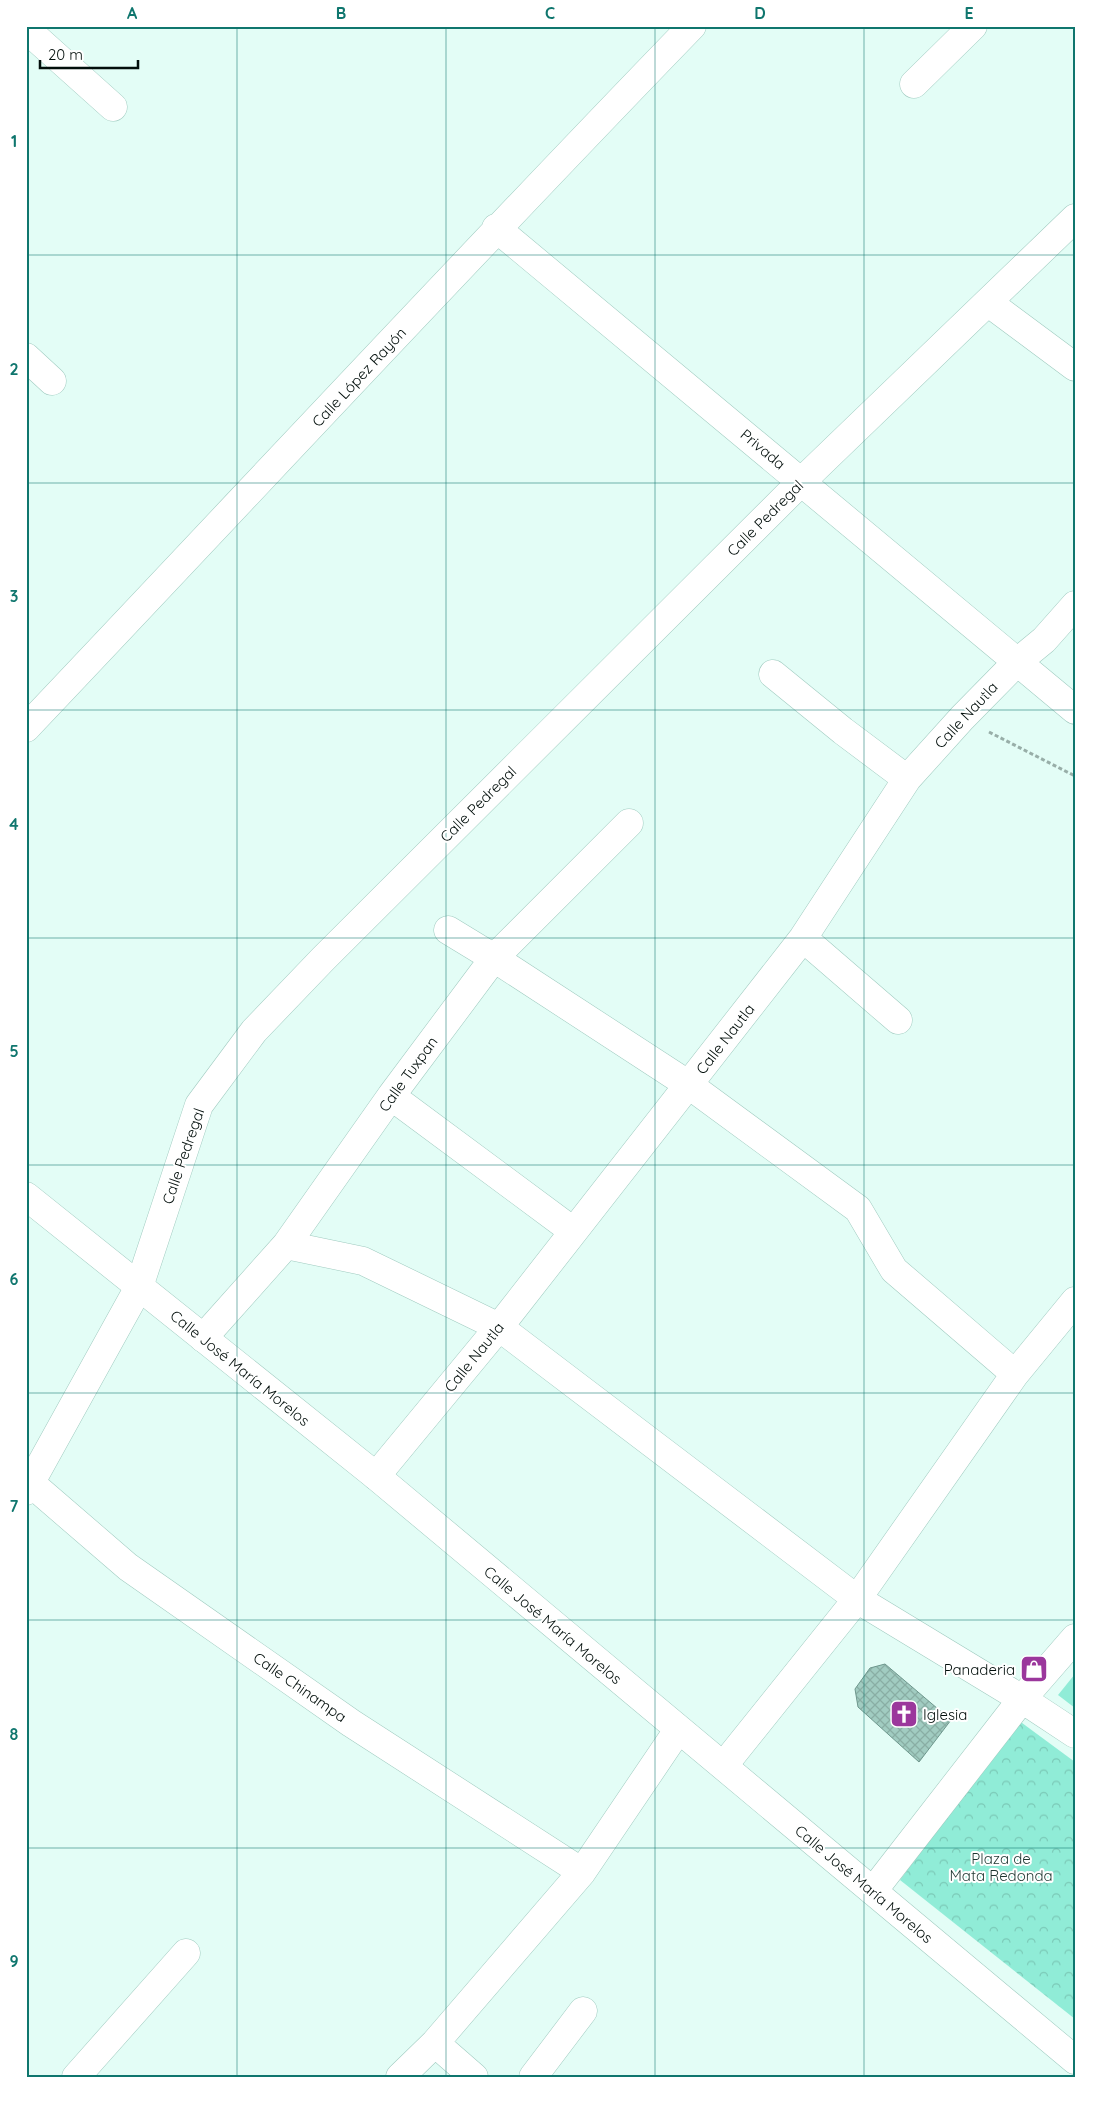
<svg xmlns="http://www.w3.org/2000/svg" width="1101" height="2103" font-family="Quicksand,sans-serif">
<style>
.green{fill:#90ecd7}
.park{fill:url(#park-crowns)}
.building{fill:url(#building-cross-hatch);stroke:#6e978d}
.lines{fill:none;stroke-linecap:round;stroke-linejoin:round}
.minor-casing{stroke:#a0cbc0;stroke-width:29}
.tertiary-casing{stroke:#a0cbc0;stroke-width:29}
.path{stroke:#98aea8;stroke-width:3;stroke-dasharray:4 2.5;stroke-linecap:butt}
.minor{stroke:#fff;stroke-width:28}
.tertiary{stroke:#fff;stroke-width:28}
.grid{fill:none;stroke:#0f766e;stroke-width:1;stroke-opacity:0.55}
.labels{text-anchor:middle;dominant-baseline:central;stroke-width:4;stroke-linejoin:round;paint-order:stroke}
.street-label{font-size:15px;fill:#020e0b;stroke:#fff}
.poi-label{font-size:15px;fill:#020e0b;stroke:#fff;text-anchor:end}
.park-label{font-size:15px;fill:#1f3631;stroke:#fff}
.neatline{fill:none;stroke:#0f766e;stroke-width:2}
.grid-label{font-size:16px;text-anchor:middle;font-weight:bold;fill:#0f766e}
</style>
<defs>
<pattern id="park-crowns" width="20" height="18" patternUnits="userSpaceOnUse" patternTransform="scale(1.25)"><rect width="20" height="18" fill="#90ecd7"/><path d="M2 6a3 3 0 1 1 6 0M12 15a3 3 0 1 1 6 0" fill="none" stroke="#7bc9b7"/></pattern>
<pattern id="building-cross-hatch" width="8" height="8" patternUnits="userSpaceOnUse" patternTransform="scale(1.25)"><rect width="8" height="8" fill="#a1ccc1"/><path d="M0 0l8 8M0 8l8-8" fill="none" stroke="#89aea4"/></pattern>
</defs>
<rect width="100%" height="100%" fill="#e3fdf6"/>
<path class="green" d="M1075,1674V1708L1058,1695Z"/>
<path class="park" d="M1018,1720L1075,1762V2019L900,1880Z"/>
<path class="building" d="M885,1664L951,1720L919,1762L858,1707L855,1689L870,1668Z"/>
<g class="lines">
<g class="minor-casing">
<path id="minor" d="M26,29L113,107
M914,84L973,26
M496,228L1075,710
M989,303L1075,367
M26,357L52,381
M773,674L843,731L907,779
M26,728C248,494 467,258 692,26
M448,930L494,958L689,1085L858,1209L894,1270L1015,1374
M803,938L898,1020
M391,1096L573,1231
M286,1245L363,1261L499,1327L857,1599L1022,1699L1075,1734
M203,1338L286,1245L391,1096L494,958L629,823
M376,1476L499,1327L803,938L907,779L962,718L1016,663L1044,640L1075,605
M26,1479L128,1567L351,1723L582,1872
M26,1491L139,1287L199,1105L254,1031L323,959L802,481L1075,218
M724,1765L857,1599L1015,1374L1075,1301
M873,1891L1022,1699L1075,1638
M435,2043L474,2077
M76,2077L186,1953
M400,2077L435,2043L582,1872L678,1730
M533,2077L583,2011"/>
</g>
<g class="tertiary-casing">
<path id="tertiary" d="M26,1196L376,1476L1075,2060"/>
</g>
<path class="path" d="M989,732L1075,776"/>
<use href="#minor" class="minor"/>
<use href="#tertiary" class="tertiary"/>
</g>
<path class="grid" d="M237,26V2077M446,26V2077M655,26V2077M864,26V2077M26,255H1075M26,483H1075M26,710H1075M26,938H1075M26,1165H1075M26,1393H1075M26,1620H1075M26,1848H1075"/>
<defs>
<g id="shop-square" transform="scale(1.4375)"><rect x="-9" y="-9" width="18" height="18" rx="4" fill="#9b379c" stroke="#fff"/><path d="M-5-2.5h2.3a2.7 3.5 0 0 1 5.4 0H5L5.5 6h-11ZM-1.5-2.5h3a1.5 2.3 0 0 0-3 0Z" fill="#fff"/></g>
<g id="church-square" transform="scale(1.4375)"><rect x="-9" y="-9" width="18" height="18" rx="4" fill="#9b379c" stroke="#fff"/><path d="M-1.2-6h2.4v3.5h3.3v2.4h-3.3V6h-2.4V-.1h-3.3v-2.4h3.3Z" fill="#fff"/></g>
</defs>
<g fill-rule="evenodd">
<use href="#shop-square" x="1034" y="1669"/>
<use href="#church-square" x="904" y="1714"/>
</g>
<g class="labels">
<g class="street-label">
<text transform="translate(359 377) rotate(-47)">Calle López Rayón</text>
<text transform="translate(763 449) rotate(40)">Privada</text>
<text transform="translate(765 518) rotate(-45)">Calle Pedregal</text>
<text transform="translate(966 715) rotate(-47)">Calle Nautla</text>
<text transform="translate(478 804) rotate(-45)">Calle Pedregal</text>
<text transform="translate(725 1039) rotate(-52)">Calle Nautla</text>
<text transform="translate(408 1074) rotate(-54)">Calle Tuxpan</text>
<text transform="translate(183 1156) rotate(-71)">Calle Pedregal</text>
<text transform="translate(474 1357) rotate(-51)">Calle Nautla</text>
<text transform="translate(240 1368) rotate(39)">Calle José María Morelos</text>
<text transform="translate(553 1625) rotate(40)">Calle José María Morelos</text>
<text transform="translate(300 1687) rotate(35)">Calle Chinampa</text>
<text transform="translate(864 1884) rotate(40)">Calle José María Morelos</text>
</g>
<g class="poi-label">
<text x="1015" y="1669">Panaderia</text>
<text x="923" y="1714" text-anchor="start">Iglesia</text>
</g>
<g class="park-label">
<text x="1001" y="1858">Plaza de<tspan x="1001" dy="17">Mata Redonda</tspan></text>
</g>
</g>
<rect width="1101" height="2103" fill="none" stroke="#ffffff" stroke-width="55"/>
<path d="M40 60v8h98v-8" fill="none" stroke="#020e0b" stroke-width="2.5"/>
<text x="48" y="60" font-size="15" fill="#020e0b" stroke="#ffffff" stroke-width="4" paint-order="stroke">20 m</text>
<rect x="28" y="28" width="1046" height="2048" class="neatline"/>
<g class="grid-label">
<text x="132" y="19">A</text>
<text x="341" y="19">B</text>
<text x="550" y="19">C</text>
<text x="760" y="19">D</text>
<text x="969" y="19">E</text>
<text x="14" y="147">1</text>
<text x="14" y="375">2</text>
<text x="14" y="602">3</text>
<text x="14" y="830">4</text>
<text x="14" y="1057">5</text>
<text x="14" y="1285">6</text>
<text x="14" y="1512">7</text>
<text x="14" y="1740">8</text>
<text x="14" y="1967">9</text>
</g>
</svg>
